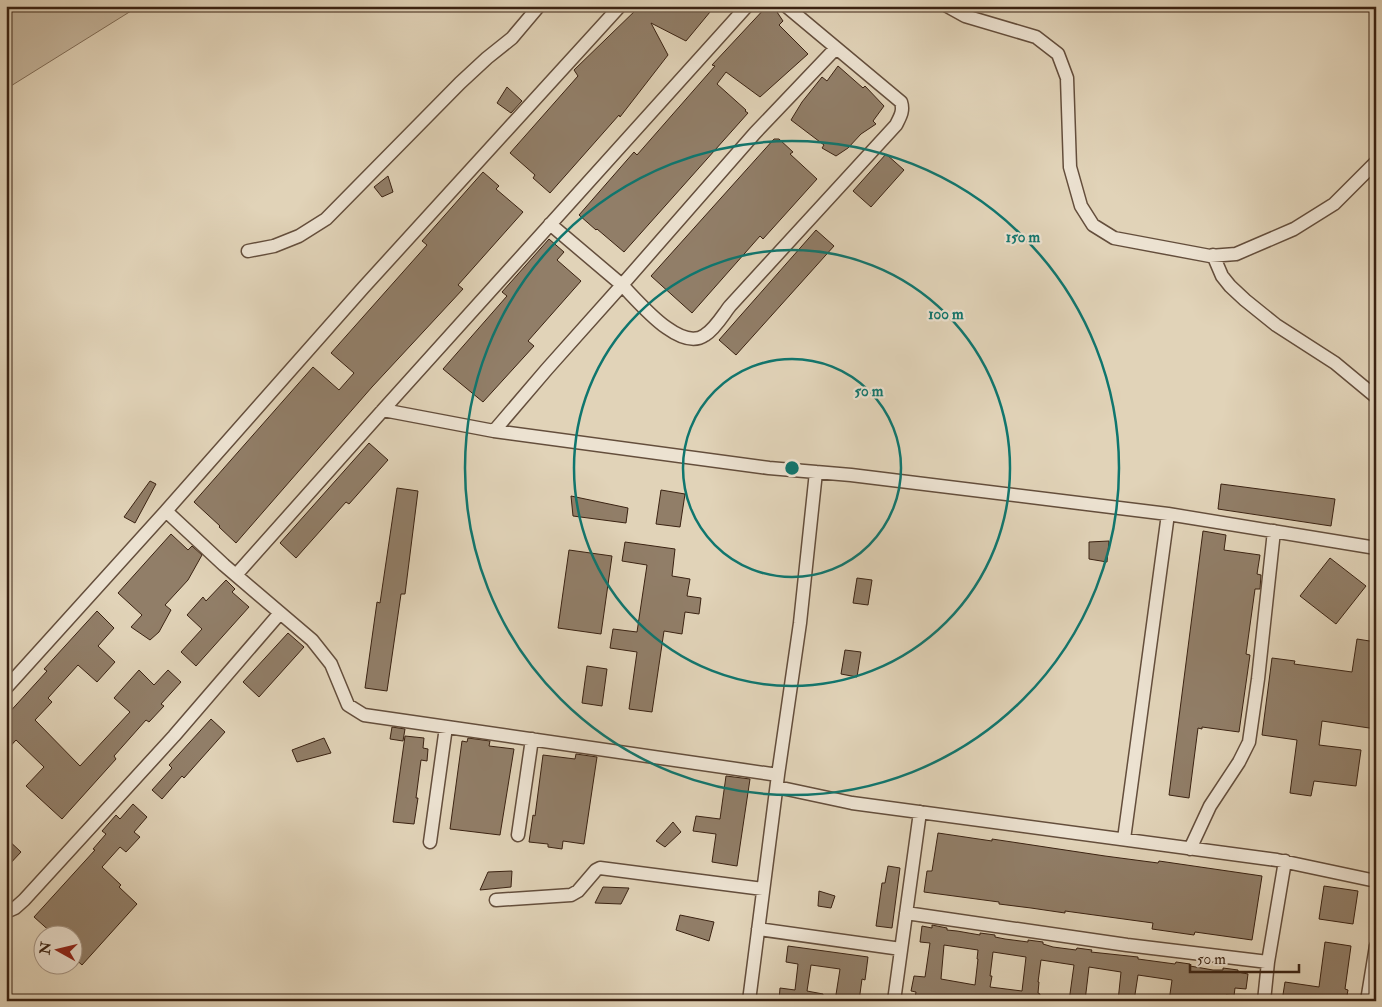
<svg xmlns="http://www.w3.org/2000/svg" width="1382" height="1007" font-family="'IM FELL Double Pica',serif">
<style>
.green{fill:#c5b59c;stroke:#806c57}
.building{fill:#917e68;stroke:#3a2212;fill-rule:evenodd}
.lines{fill:none;stroke-linecap:round;stroke-linejoin:round}
.street-casing{stroke:#644e3c;stroke-width:15}
.street{stroke:#ece2d1;stroke-width:12}
.ring{fill:none;stroke:#0f766e;stroke-width:2.5}
.centre{fill:#0f766e;stroke:#ece2d1;stroke-width:2.5}
.ring-label{font-size:15px;text-anchor:middle;font-weight:bold;fill:#0f766e;stroke:#ece2d1;stroke-width:4.5;stroke-linejoin:round;paint-order:stroke}
</style>
<rect width="100%" height="100%" fill="#e1d3b8"/>
<filter id="stains"><feTurbulence type="fractalNoise" baseFrequency=".004" numOctaves="4"/><feColorMatrix values="0 0 0 0 .2 0 0 0 0 .09 0 0 0 0 .02 0 0 0 .5 -.17"/></filter>
<radialGradient id="worn" r=".72"><stop offset=".6" stop-color="#630" stop-opacity="0"/><stop offset="1" stop-color="#630" stop-opacity=".3"/></radialGradient>
<path class="green" d="M6,6H139L6,89Z"/>
<path class="building" d="M640,6H715L686,41L651,23L668,55L620,117L619,115L550,193L533,178L535,175L510,153L578,76L574,70Z
M767,6H773L783,21L779,25L808,54L760,97L726,72L717,84L746,110L745,111L748,113L624,252L597,229L596,230L579,215L634,152L637,155L715,66L712,65Z
M838,66L863,88L865,86L884,106L873,121L876,124L861,134L848,148L836,156L822,148L824,145L791,120L802,102L822,77L827,81Z
M507,87L522,101L511,113L497,103Z
M774,139H779L793,152L790,154L817,179L763,239L760,236L692,313L651,276Z
M886,154L904,170L871,207L853,191Z
M483,172L499,186L496,189L523,212L458,285L463,289L372,387L236,543L219,527L220,526L194,502L313,367L339,390L354,373L331,353L427,245L422,241Z
M388,176L393,192L382,197L374,187Z
M816,230L834,246L736,355L719,340Z
M549,239L564,252L557,260L581,281L528,341L534,346L483,402L443,369L507,296L502,292Z
M369,443L388,460L349,504L346,502L296,558L280,543Z
M150,481L156,484L135,523L124,517Z
M1221,484L1335,499L1331,526L1218,509Z
M397,488L418,491L405,594H401L387,691L365,688L377,602L380,603Z
M661,490L685,494L680,527L656,524Z
M571,496L628,508L626,523L573,516Z
M1203,531L1226,535L1224,550L1260,555L1257,574L1261,575L1260,589H1255L1246,654L1250,655L1239,732L1202,727V729L1198,728L1189,798L1169,795Z
M171,534L188,550L192,546L202,555L188,580L165,605L171,610L159,632L150,640L131,627L142,615L118,593Z
M1109,541L1107,562L1089,559V542Z
M625,542L675,549L672,576L690,579L687,596L701,598L699,614L685,612L682,634L664,631L652,712L629,709L637,652L610,648L613,629L637,632L647,565L622,561Z
M569,550L612,556L601,634L558,628Z
M1330,558L1366,586L1336,624L1300,596Z
M857,578L872,580L868,605L853,603Z
M226,580L235,589L232,592L249,607L196,666L181,652L202,629L187,615L203,597L206,601Z
M97,611L114,628L98,646L115,662L97,682L78,665L48,698L52,702L35,720L80,766L130,712L114,698L139,670L154,685L168,670L181,682L161,704L164,706L149,722L146,720L114,756L116,759L62,819L26,786L44,767L16,740L6,751V716L47,671L44,669Z
M288,633L304,647L259,697L243,682Z
M1357,639L1376,642V729L1322,721L1319,745L1361,750L1356,786L1314,781L1311,796L1290,793L1297,740L1262,735L1272,658L1295,661L1294,664L1352,672Z
M845,650L861,652L857,677L841,674Z
M587,666L607,669L602,706L582,703Z
M211,719L225,732L184,778L182,776L162,799L152,790L172,768L169,765Z
M392,727L405,729L403,741L390,739Z
M405,736L424,738L423,748L428,749L427,761L421,760L416,798H418L414,824L393,822Z
M324,738L331,753L297,762L292,750Z
M468,738L490,741L489,746L514,749L500,835L450,829L462,741L467,742Z
M576,754L597,757L584,844L563,841L562,849L548,847V844L529,842L533,815L535,816L543,755L575,759Z
M726,776L750,779L737,866L712,862L716,834L693,831L696,816L720,819Z
M133,804L147,817L134,832L140,837L126,852L120,847L102,867L121,885L119,887L137,904L82,965L72,956V934H53L34,917L95,850L93,849L106,834L102,831L116,815L120,819Z
M673,822L681,832L665,847L656,841Z
M938,833L992,841V839L1105,856L1158,863L1159,861L1262,876L1252,940L1195,932L1194,935L1152,929L1153,923L1065,911V913L1031,908L999,904V902L924,892L927,871H932Z
M6,838L21,852L6,868Z
M888,866L900,868L892,928L876,926L882,883H885Z
M512,871L511,887L480,890L488,872Z
M1324,886L1358,891L1353,924L1319,919Z
M603,887L629,888L621,904L595,903Z
M819,891L835,896L831,908L818,906Z
M680,915L714,922L709,941L676,930Z
M932,925L947,928V930L957,931L980,935V933L995,935V937L1005,939L1028,942V940L1043,942V944L1053,947L1076,950L1077,948L1092,950L1091,952L1138,957V959L1175,964L1176,962L1190,964V966L1213,970H1223V968L1238,970V972L1248,974L1246,989L1235,988L1234,996L1226,995V1001H1169L1172,980L1138,975L1134,1001H1118L1121,972L1089,967L1085,1001H1069L1074,965L1041,960L1038,982H1039L1038,993L1040,994L1039,1001H933L915,998L916,992L911,991L914,976L925,977L930,943L920,942L922,926L932,928ZM944,945L978,950L977,959H978L975,985L941,979ZM993,952L1026,957L1022,991L990,987L992,976H990Z
M1325,942L1351,946L1345,989L1348,990L1346,1001H1282L1285,982L1319,987Z
M788,946L868,957L865,980L862,979L859,1001H835L840,969L811,965L807,991L823,994V1001H779L780,988L795,990L798,964L786,962Z"/>
<g class="lines">
<g class="street-casing">
<path id="street" d="M620,6L363,288L166,511L224,565L312,640L331,664L348,705L364,715L778,775L749,1001
M947,6L965,16L1036,37L1058,54L1067,78L1070,167L1081,206L1093,225L1114,238L1210,256L1236,254L1294,229L1334,204L1376,162
M550,224L622,285L755,133L836,48
M248,251L274,246L299,236L326,219L460,83L487,58L512,38L539,6
M1213,255L1222,276L1230,286L1245,300L1276,325L1335,363L1376,397
M383,410L494,431L769,468L851,475L1168,514L1376,548
M494,431L547,369L622,285C638,301 680,353 705,335C715,329 723,315 730,306L896,125C900,117 904,111 901,102L786,6
M236,575L383,410L747,6
M6,688L166,511
M778,775L800,623L816,472
M777,787L852,803L1277,860L1376,881
M518,835L532,739
M1124,839L1168,514
M430,842L446,727
M1190,849L1210,806L1239,762L1249,742L1258,679L1274,531
M496,900L571,895L578,891L596,870L600,868L763,889
M6,912L15,908L24,900L174,736L280,613
M906,913L1127,945L1268,962
M758,929L901,949
M894,1001L920,812
M1264,1001L1268,962L1285,861
M1367,1001L1376,946"/>
</g>
<use href="#street" class="street"/>
</g>
<g class="ring">
<circle cx="792" cy="468" r="109"/>
<circle cx="792" cy="468" r="218"/>
<circle cx="792" cy="468" r="327"/>
</g>
<circle cx="792" cy="468" r="8" class="centre"/>
<g class="ring-label">
<text x="1023" y="242">150 m</text>
<text x="946" y="319">100 m</text>
<text x="869" y="396">50 m</text>
</g>
<rect width="1382" height="1007" fill="none" stroke="#e1d3b8" stroke-width="25"/>
<rect x="8" y="8" width="1367" height="992" fill="none" stroke="#3a2212" stroke-width="2.5"/>
<rect x="12" y="12" width="1357" height="982" fill="none" stroke="#3a2212"/>
<g transform="translate(58 950) rotate(278)"><circle r="24" fill="#ece2d1" stroke="#a59585"/>
<path d="M0-4L9 19L0 12L-9 19Z" fill="#8f2418"/>
<text y="-8" font-size="14" font-weight="bold" text-anchor="middle" fill="#3a2212">N</text>
</g>
<path d="M1190 964v8h109v-8" fill="none" stroke="#3a2212" stroke-width="2.5"/>
<text x="1197" y="964" font-size="15" fill="#3a2212" stroke="#ece2d1" stroke-width="4" paint-order="stroke">50 m</text>
<rect width="100%" height="100%" filter="url(#stains)"/>
<rect width="100%" height="100%" fill="url(#worn)"/>
</svg>
